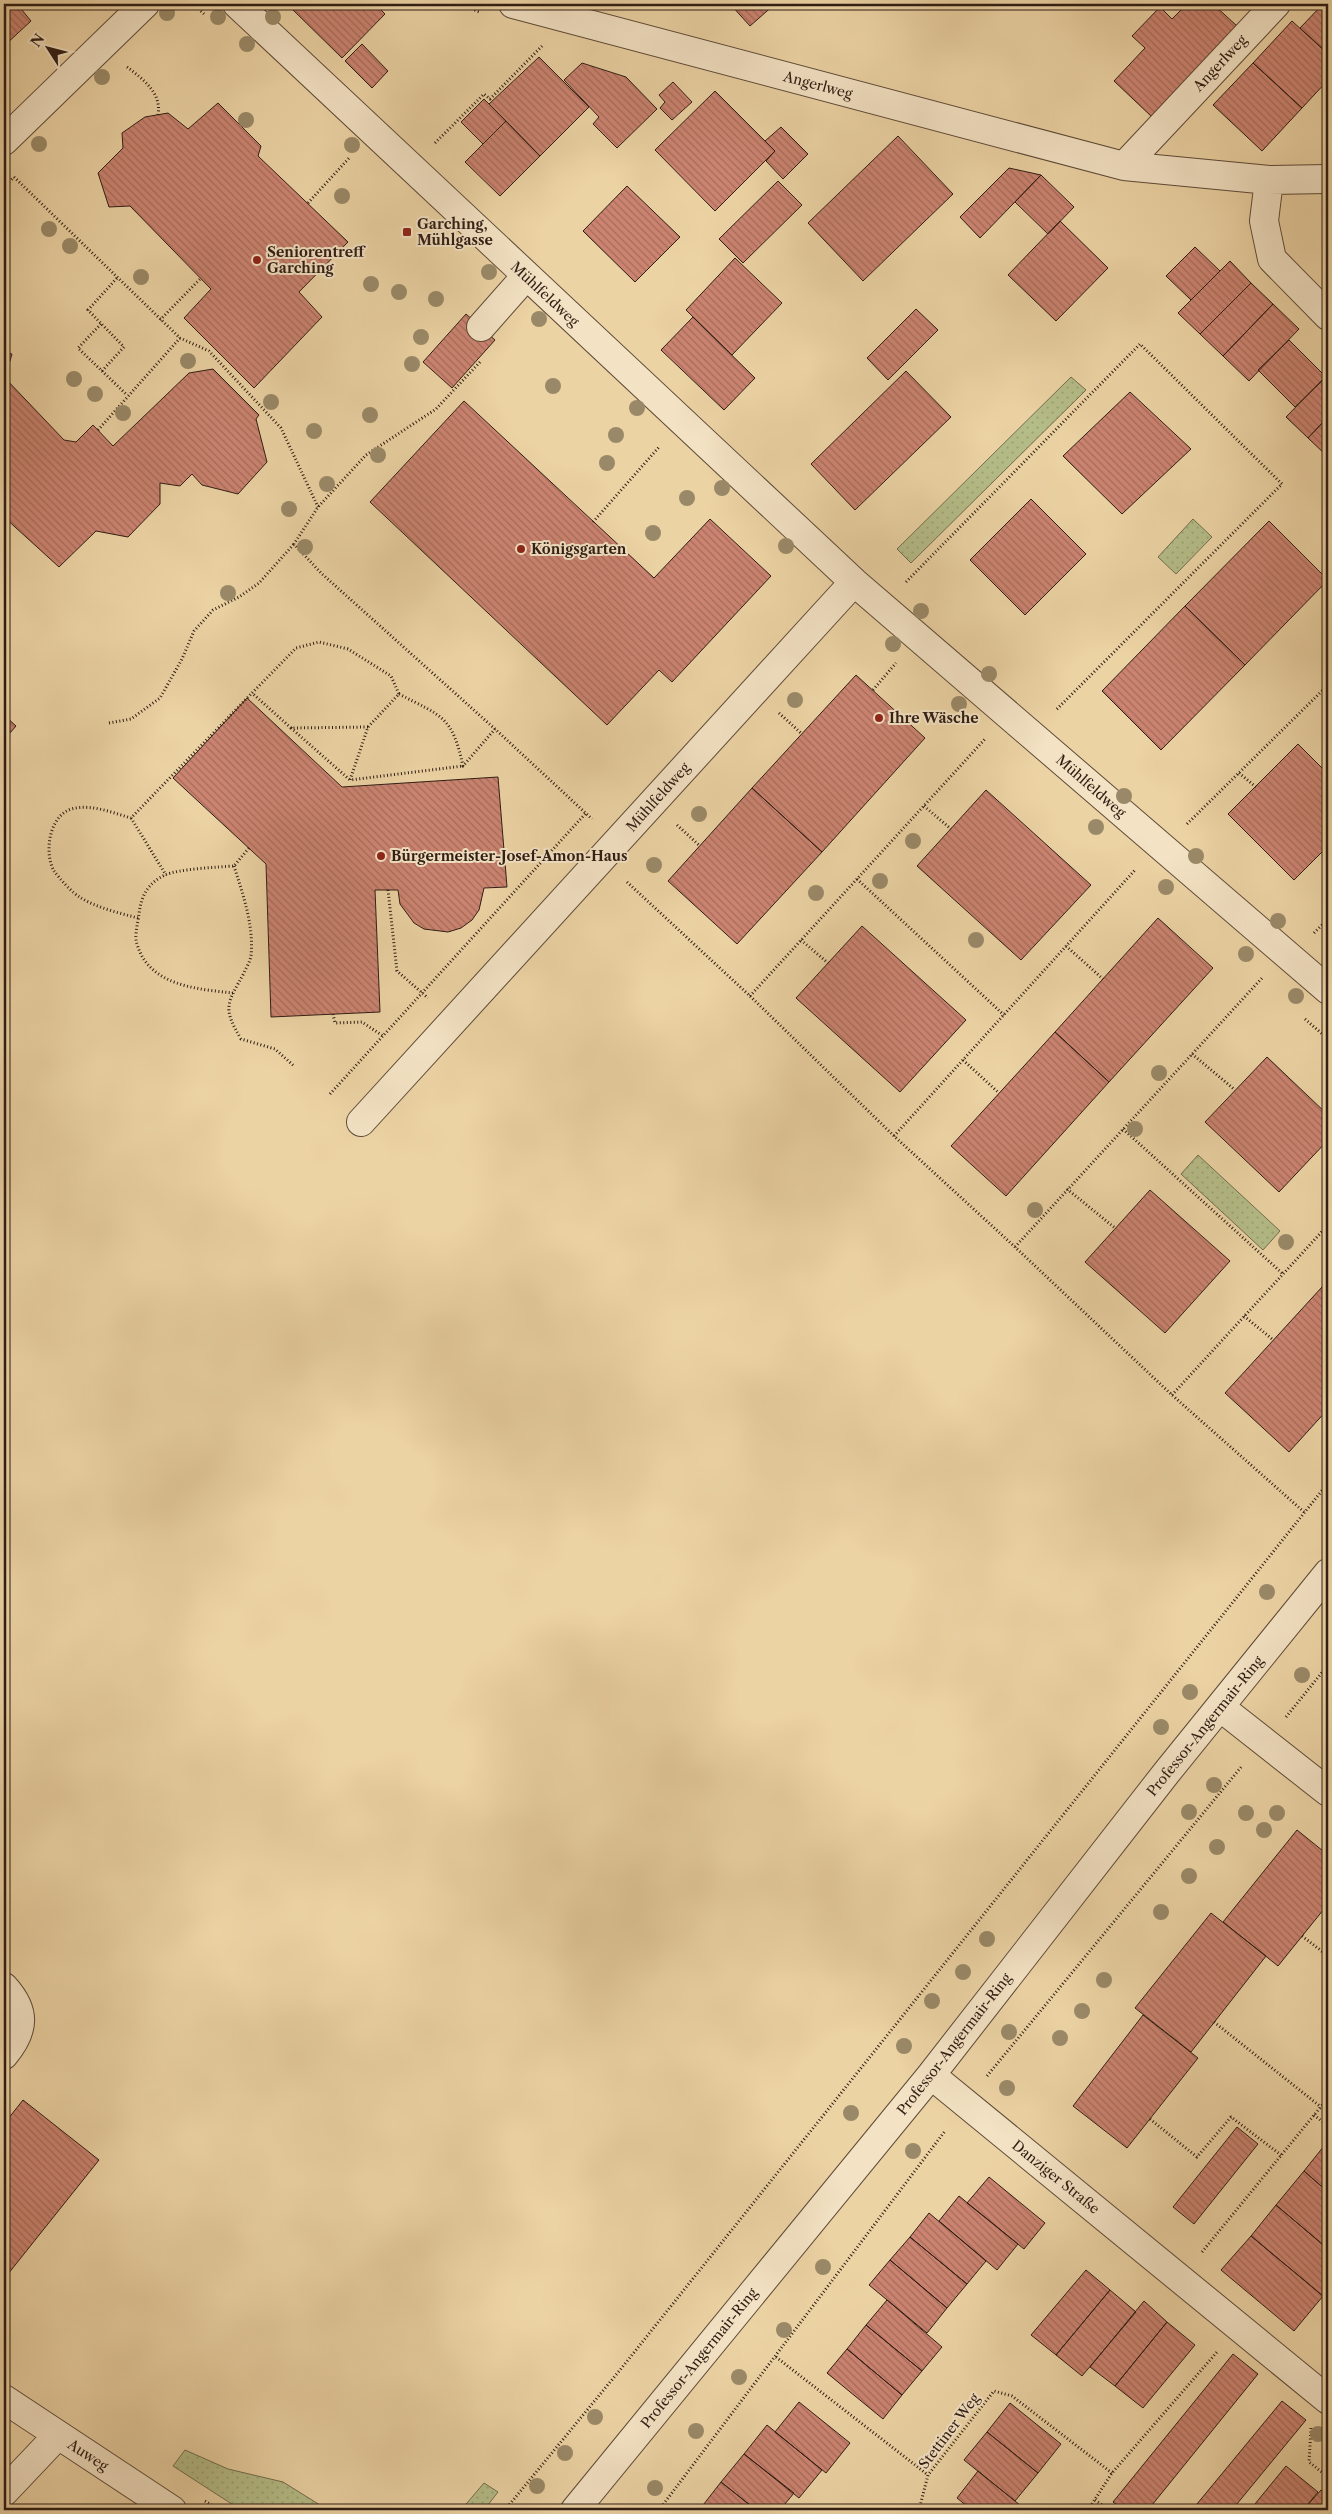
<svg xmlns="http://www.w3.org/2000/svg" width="1332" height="2514" font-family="'Libre Caslon Text',serif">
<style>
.green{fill:url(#green-dots);stroke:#726d4e}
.building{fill:url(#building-back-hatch);stroke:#2f1d14}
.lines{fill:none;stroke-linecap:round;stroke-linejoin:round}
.minor-casing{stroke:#5e4a38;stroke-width:30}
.path{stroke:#2f1d14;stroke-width:3;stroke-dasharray:1 2.5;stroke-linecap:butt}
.minor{stroke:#f3e2c4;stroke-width:28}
.tree{fill:#9a8968}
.poi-dot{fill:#8f2418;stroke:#f3e2c4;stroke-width:2}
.labels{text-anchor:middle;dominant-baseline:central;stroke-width:4;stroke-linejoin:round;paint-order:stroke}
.street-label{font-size:14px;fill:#2f1d14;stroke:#f3e2c4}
.poi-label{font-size:14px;font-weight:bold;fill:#2f1d14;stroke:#f3e2c4;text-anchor:start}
</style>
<defs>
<pattern id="green-dots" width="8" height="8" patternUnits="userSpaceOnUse" patternTransform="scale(1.25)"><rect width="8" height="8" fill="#b5bd88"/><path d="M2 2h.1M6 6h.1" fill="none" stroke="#9ca274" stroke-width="1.8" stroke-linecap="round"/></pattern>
<pattern id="building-back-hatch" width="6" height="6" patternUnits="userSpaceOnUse" patternTransform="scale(1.25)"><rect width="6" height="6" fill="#cc8471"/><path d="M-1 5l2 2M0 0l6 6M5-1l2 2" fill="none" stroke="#a66b5c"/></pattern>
</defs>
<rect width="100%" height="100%" fill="#ecd3a4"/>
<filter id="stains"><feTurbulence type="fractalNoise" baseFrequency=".004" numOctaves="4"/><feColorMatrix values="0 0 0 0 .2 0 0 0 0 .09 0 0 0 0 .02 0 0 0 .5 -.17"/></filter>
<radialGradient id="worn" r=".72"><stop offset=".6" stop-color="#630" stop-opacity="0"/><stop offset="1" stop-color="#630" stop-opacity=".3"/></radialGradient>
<path class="green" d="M1071,377L1086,390L911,563L897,549Z
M1193,519L1212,537L1176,574L1158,557Z
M1198,1155L1280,1231L1263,1250L1181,1174Z
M185,2450L228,2469L283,2482L328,2510H241L173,2466Z
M484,2483L498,2492L484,2510H461Z"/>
<path class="building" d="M4,4H17L31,21L4,46Z
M296,4H375L385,14L342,58L291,8Z
M730,4H775L750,26Z
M1187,4H1213L1237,26L1152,117L1114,81L1145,48L1132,36L1160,7L1172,19Z
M1323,4H1328V47L1325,51L1300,28Z
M1292,21L1328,54V80L1302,108L1253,63Z
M362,44L388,71L372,88L345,61Z
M539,57L589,107L540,156L489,104Z
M582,63L626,77L657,109L617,148L593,124L599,117L564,80Z
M1253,63L1302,108L1262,151L1213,105Z
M673,82L692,102L672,120L660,108L665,102L659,95Z
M715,91L775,151L715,211L655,150Z
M484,99L506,121L483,144L461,122Z
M218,103L261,146L258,156L348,242L299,292L322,317L254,388L184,318L211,289L130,206L109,207L98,173L123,148L122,133L145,117L168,113L188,129Z
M506,121L540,156L500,196L465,162Z
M781,127L808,154L783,179L766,161L775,151L765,141Z
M898,136L953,194L863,281L808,223Z
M1009,168L1041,175L980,238L960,217Z
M1041,175L1074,207L1048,234L1015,202Z
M778,181L802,205L743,263L719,239Z
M627,186L680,237L635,282L583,231Z
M1060,221L1108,268L1056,321L1008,275Z
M1195,247L1220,271L1191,300L1166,276Z
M735,258L782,303L732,355L686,310Z
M1230,261L1251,283L1200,334L1178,313Z
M1251,283L1273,304L1223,356L1200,334Z
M1273,304L1299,329L1249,381L1223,356Z
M916,309L938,330L888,380L867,358Z
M466,314L495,340L452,388L423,362Z
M693,317L755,378L724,410L661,350Z
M1289,340L1326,377L1295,407L1258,370Z
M4,352L12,354L5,378L64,440L76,442L93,425L113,446L189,373L213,369L259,415L256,419L267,462L238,494L202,485L192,474L180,486L160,483V504L128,537L96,531L59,567L4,517Z
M906,371L951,417L855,510L811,464Z
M1328,374V417L1308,438L1286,417Z
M1130,392L1191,449L1122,514L1063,456Z
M464,401L654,578L710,519L771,576L672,682L659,670L607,725L370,502Z
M1328,417V457L1308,438Z
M1031,499L1086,554L1025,615L970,560Z
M1269,521L1328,580L1245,665L1185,606Z
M1185,606L1245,665L1161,750L1102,691Z
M856,675L925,738L822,852L752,788Z
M247,698L342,787L498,777L507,887L484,888L479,910L472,920L461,928L448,932L424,929L414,923L400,904L398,890H375L380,1012L271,1017L266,864L173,778Z
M4,715L16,726L4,740Z
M1298,744L1328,774V846L1294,880L1228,814Z
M752,788L822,852L737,944L668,881Z
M986,790L1091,885L1021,960L917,866Z
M1158,918L1213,968L1109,1082L1055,1032Z
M862,926L966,1020L900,1092L796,998Z
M1055,1032L1109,1082L1006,1196L951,1146Z
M1267,1057L1328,1115V1140L1279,1192L1205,1122Z
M1150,1190L1230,1261L1165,1333L1085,1262Z
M1328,1280V1292L1322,1287Z
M1322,1287L1328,1292V1409L1289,1452L1225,1393Z
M1297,1830L1328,1855V1904L1278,1966L1223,1922Z
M1211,1913L1266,1956L1191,2052L1135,2008Z
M1143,2015L1198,2058L1127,2148L1073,2106Z
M23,2100L99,2160L4,2279V2124Z
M1237,2127L1258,2144L1194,2224L1173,2207Z
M1328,2141V2192L1304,2171Z
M1304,2171L1328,2192V2249L1276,2205Z
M989,2177L1045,2223L1024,2249L967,2203Z
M959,2196L1018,2244L997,2270L939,2221Z
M1276,2205L1328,2249V2290L1323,2296L1251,2236Z
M929,2213L986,2261L967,2284L910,2237Z
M1251,2236L1323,2296L1294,2331L1221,2270Z
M910,2237L967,2284L947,2308L890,2260Z
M890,2260L947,2308L927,2333L869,2285Z
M1086,2270L1110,2290L1056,2355L1031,2335Z
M1110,2290L1136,2312L1082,2376L1056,2355Z
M887,2300L942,2347L922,2371L866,2325Z
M1144,2301L1167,2322L1115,2386L1090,2367Z
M1167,2322L1195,2345L1143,2408L1115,2386Z
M866,2325L922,2371L902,2395L847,2349Z
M847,2349L902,2395L883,2419L827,2373Z
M1233,2354L1258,2374L1148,2510H1123L1113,2502Z
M1282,2401L1306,2420L1232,2510H1192Z
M799,2402L850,2443L826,2473L775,2432Z
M1010,2403L1061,2444L1038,2473L987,2432Z
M767,2425L822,2470L799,2498L744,2454Z
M987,2432L1038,2473L1015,2501L964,2460Z
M744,2454L794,2493L780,2510H756L721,2482Z
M1286,2466L1318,2492L1303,2510H1250Z
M978,2471L1015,2501L1026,2510H972L968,2507L957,2498Z
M721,2482L756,2510H702L700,2509Z
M1321,2490L1328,2496V2510H1303Z"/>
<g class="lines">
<g class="minor-casing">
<path id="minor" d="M237,4L854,582L1328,990
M513,4L1124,166L1269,180L1328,179
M4,141L145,4
M1124,166L1276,4
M1269,180L1264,221L1272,259L1328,316
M481,327L526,276
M361,1122L854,582
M1220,1707L1328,1792
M4,1987C26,2011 25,2030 4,2055
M931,2075L1328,2400
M4,2399L172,2510
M4,2492L58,2435
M575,2510L931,2075L1167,1772L1328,1573"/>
</g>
<path class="path" d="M193,4L204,14
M462,4L479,12
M127,67C143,79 162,93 158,115
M435,143L484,94L490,99L542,46
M14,177L180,338L209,351L281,428L318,507
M4,187L14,177
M308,203L350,157
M160,320L200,279
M101,324L78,348L102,371L124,347L88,310L117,278
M480,362L436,409L366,455L318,507L294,544L321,573L495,729L592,819
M102,371L127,395
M98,430L180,338
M593,522L660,446
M906,582L1140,344L1282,484L1056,710
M873,690L896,663
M399,694C443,717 452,716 463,766L495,729
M779,713L802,734
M109,723L131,719L160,698L182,659L194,631L213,610L239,597L259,583L294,544
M368,727L291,728L252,693L296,648L319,642L348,649L391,676L399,694L368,727L350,780L463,766
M291,728L350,780
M1239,773L1256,787
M924,806L951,829
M131,818L166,875
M1187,824L1328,685
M677,825L700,846
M234,866C243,895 254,925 251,956C250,962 246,968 244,973C227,1004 222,1007 241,1039L275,1049L294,1066
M857,879L1004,1015
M627,882L750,996L894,1136L1015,1247L1172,1395L1304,1512
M388,890L397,971L428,998
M138,918C119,913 98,908 81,898C72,893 60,879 54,871C43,851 50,811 76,808C95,805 113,813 131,818L252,693
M1314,933L1328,919
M801,940L828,963
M1066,946L1103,979
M233,993C197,989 149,986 137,944C134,936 138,922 139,914C141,896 148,883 165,875C178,869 219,867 234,866L249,848
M750,996L985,739
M333,1014L335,1023L362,1022L383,1036
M1305,1019L1328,1039
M1192,1054L1235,1090
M963,1060L999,1093
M330,1094L586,813
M1123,1129L1283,1274
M894,1136L1135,870
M1067,1189L1115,1228
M1015,1247L1262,978
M1244,1316L1272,1339
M1172,1395L1328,1225
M1286,1717L1328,1665
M1302,1936L1328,1956
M1214,2022L1321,2107
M987,2076L1242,1766
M1314,2115L1328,2126
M1150,2119L1197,2157L1231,2117L1281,2155
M1202,2252L1328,2098
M776,2357L928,2475
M1311,2428L1309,2462L1328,2477
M1095,2500L1110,2510
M205,2501L220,2510
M505,2510L620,2370L1328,1483
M659,2510L945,2131
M919,2510L928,2475L994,2391L1012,2396L1112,2473
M1088,2510L1112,2473L1217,2352"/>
<use href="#minor" class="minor"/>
</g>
<g class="tree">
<circle cx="167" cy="13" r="8"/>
<circle cx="218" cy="17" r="8"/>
<circle cx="273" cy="17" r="8"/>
<circle cx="247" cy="44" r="8"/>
<circle cx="102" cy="77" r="8"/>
<circle cx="246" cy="120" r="8"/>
<circle cx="39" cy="144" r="8"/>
<circle cx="352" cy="145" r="8"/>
<circle cx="342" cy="196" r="8"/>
<circle cx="49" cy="229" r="8"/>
<circle cx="70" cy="246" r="8"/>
<circle cx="489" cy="272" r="8"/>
<circle cx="141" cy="277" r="8"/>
<circle cx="371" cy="284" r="8"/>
<circle cx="399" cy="292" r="8"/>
<circle cx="436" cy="299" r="8"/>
<circle cx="539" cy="319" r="8"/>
<circle cx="421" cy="337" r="8"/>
<circle cx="188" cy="361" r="8"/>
<circle cx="412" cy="364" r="8"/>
<circle cx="74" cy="379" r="8"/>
<circle cx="553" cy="386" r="8"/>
<circle cx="95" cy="394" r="8"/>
<circle cx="271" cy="402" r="8"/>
<circle cx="637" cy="408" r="8"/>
<circle cx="123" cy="413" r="8"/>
<circle cx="370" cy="415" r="8"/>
<circle cx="314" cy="431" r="8"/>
<circle cx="616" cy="435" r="8"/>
<circle cx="378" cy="455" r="8"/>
<circle cx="607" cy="463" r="8"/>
<circle cx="327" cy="484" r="8"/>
<circle cx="722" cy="488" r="8"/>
<circle cx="687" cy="498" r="8"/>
<circle cx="289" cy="509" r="8"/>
<circle cx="653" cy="533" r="8"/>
<circle cx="786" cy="546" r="8"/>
<circle cx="305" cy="547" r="8"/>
<circle cx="228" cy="593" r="8"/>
<circle cx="921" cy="611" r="8"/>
<circle cx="893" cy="644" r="8"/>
<circle cx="989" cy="674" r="8"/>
<circle cx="795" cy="700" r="8"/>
<circle cx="959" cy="704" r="8"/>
<circle cx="1124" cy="796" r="8"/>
<circle cx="699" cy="814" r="8"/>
<circle cx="1096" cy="827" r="8"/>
<circle cx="913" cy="841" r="8"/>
<circle cx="1196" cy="856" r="8"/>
<circle cx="654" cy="865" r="8"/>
<circle cx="880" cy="881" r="8"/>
<circle cx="1166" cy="887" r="8"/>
<circle cx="816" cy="893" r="8"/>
<circle cx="1278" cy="921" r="8"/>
<circle cx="976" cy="940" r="8"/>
<circle cx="1246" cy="954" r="8"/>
<circle cx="1296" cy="996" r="8"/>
<circle cx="1159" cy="1073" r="8"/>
<circle cx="1135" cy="1129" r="8"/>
<circle cx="1035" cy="1210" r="8"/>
<circle cx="1286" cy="1242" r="8"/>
<circle cx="1267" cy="1592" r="8"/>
<circle cx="1302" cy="1675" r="8"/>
<circle cx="1190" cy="1692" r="8"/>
<circle cx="1161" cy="1727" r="8"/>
<circle cx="1214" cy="1785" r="8"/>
<circle cx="1189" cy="1812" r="8"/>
<circle cx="1246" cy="1813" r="8"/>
<circle cx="1277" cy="1813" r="8"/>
<circle cx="1264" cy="1830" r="8"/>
<circle cx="1217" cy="1847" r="8"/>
<circle cx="1189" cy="1876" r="8"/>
<circle cx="1161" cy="1912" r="8"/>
<circle cx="987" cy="1939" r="8"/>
<circle cx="963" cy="1972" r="8"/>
<circle cx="1104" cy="1980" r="8"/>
<circle cx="932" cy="2001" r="8"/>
<circle cx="1082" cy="2011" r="8"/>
<circle cx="1009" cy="2032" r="8"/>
<circle cx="1060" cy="2038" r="8"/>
<circle cx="904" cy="2046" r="8"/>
<circle cx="1007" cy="2088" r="8"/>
<circle cx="851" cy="2113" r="8"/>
<circle cx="913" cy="2151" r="8"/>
<circle cx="823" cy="2267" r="8"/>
<circle cx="784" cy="2330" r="8"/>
<circle cx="739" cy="2377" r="8"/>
<circle cx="595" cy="2417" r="8"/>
<circle cx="696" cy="2431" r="8"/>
<circle cx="1318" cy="2434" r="8"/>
<circle cx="565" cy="2453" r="8"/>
<circle cx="537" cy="2486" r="8"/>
<circle cx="655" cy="2488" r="8"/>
</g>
<g class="poi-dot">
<rect x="402" y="227" width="10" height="10" rx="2.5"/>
<circle cx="257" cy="260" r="5"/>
<circle cx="521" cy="549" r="5"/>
<circle cx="879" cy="718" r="5"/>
<circle cx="381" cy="856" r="5"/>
</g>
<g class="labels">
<g class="street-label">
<text transform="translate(1220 63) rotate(-47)">Angerlweg</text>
<text transform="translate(818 85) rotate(15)">Angerlweg</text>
<text transform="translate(545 294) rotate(43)">Mühlfeldweg</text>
<text transform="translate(1091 786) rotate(41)">Mühlfeldweg</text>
<text transform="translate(658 797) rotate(-48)">Mühlfeldweg</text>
<text transform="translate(1205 1726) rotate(-51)">Professor-Angermair-Ring</text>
<text transform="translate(954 2044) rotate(-52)">Professor-Angermair-Ring</text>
<text transform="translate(1056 2177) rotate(39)">Danziger Straße</text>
<text transform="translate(699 2358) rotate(-51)">Professor-Angermair-Ring</text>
<text transform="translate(949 2431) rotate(-53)">Stettiner Weg</text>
<text transform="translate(88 2455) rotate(33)">Auweg</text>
</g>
<g class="poi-label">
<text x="417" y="224">Garching,<tspan x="417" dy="16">Mühlgasse</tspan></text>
<text x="267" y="252">Seniorentreff<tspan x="267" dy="16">Garching</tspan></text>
<text x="531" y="549">Königsgarten</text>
<text x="889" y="718">Ihre Wäsche</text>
<text x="391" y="856">Bürgermeister-Josef-Amon-Haus</text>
</g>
</g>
<rect width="1332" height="2514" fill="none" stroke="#ecd3a4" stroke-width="20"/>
<rect x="5" y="5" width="1322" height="2504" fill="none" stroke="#2f1d14" stroke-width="2.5"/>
<rect x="10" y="10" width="1312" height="2494" fill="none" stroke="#2f1d14"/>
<g transform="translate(48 48) rotate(306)" stroke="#f3e2c4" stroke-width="4" paint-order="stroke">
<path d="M0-4L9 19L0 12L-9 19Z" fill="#2f1d14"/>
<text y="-8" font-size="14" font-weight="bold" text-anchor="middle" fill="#2f1d14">N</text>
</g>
<rect width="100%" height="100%" filter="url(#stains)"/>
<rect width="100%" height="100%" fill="url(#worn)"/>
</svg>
